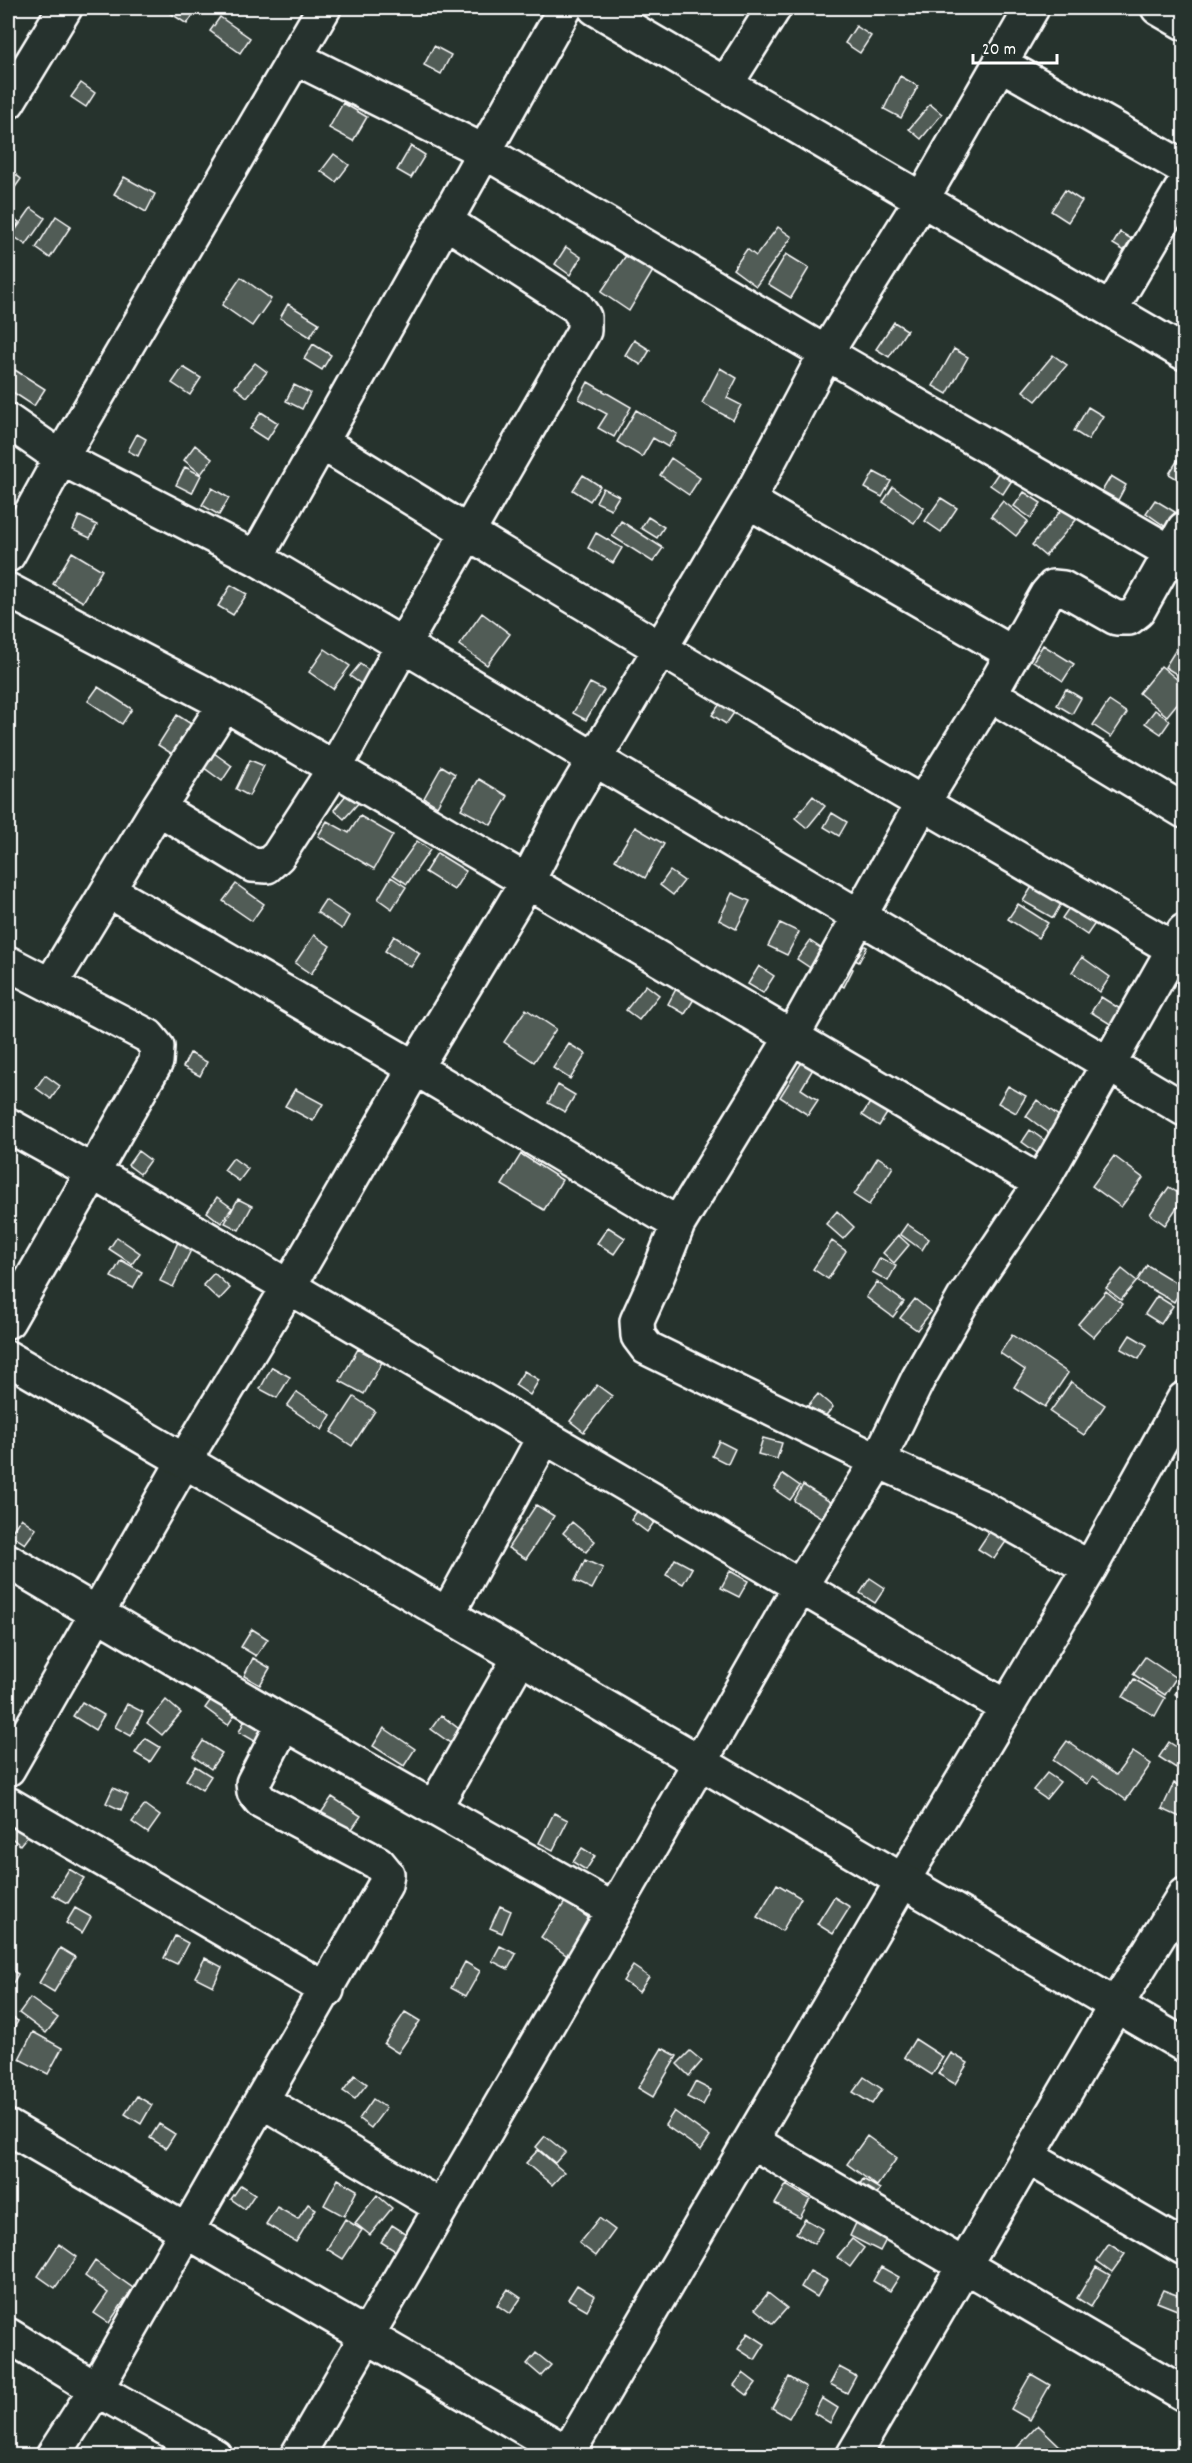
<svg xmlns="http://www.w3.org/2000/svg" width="1192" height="2463" font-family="Dekko,sans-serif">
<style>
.building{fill:#515c57;stroke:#fff;stroke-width:1.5}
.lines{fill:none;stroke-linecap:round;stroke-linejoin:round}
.street-casing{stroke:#fff;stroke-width:38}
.secondary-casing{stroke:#fff;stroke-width:38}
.street{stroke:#26332d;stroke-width:33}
.secondary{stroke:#26332d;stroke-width:33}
</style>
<rect width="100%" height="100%" fill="#26332d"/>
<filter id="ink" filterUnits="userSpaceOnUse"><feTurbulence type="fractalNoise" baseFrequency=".0167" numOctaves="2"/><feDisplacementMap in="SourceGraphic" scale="12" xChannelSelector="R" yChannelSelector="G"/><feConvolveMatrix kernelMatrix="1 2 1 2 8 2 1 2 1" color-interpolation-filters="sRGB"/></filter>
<g filter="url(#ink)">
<path class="building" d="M173,8H198L187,24L170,13Z
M220,17L250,38L240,53L210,31Z
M856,26L871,36L860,53L845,43Z
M434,46L451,55L441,74L424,65Z
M900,76L918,86L901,118L884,109Z
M81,83L95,93L86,107L71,97Z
M343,103L367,117L353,141L329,128Z
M930,104L942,114L921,139L909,129Z
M411,146L425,155L411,178L397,170Z
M334,154L349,165L336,182L321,171Z
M8,168L21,179L11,193L8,190Z
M124,177L155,194L146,212L114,194Z
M1065,190L1082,201L1068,222L1051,211Z
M31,208L45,218L26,245L12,235Z
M8,215L19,222L10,237L8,235Z
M56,216L71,226L50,258L36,248Z
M778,227L792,237L756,286L733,269L747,249L756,256Z
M1120,232L1135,241L1128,253L1113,244Z
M566,247L581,257L570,275L555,264Z
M627,254L653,271L629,311L601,292Z
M786,254L809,268L791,298L768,284Z
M241,277L271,299L252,326L222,305Z
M288,304L319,323L310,337L280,318Z
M894,322L907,330L889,357L876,349Z
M634,340L650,350L641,365L625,355Z
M313,344L331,355L322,370L304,359Z
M954,349L968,357L947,394L933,386Z
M1053,355L1067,365L1036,401L1023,391Z
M255,363L267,372L247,397L235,387Z
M183,367L201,378L190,395L172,383Z
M720,368L737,378L727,398L741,405L733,420L702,403Z
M15,370L45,389L34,406L8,389V381Z
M588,382L631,407L614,437L598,428L607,414L579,399Z
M294,385L310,393L302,409L286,401Z
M1088,407L1103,416L1088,440L1074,431Z
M636,410L677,434L668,447L653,438L642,457L617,442Z
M261,412L278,423L267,440L250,429Z
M137,434L146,439L138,456L128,451Z
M195,445L212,459L201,474L184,460Z
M1184,450V483L1169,474Z
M671,458L700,478L689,495L660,475Z
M185,467L201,475L192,493L176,485Z
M1001,469L1014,477L1003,494L990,485Z
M874,472L891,481L882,497L865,488Z
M583,475L600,486L590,501L573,490Z
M1111,476L1126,485L1118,500L1102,491Z
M893,487L924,508L914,523L883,502Z
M212,488L229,498L219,515L202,505Z
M603,488L619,496L611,509L596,502Z
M1024,492L1041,503L1031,518L1014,506Z
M941,498L957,508L941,532L925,521Z
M1155,500L1175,512L1166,527L1146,513Z
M1003,501L1028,521L1016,536L991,516Z
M1063,508L1076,520L1045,556L1032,545Z
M79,516L97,525L90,538L73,530Z
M648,517L664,527L657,538L641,528Z
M621,521L663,548L653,562L612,536Z
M596,533L622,548L613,563L588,548Z
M72,552L102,570L83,602L53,584Z
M231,585L247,594L233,615L218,606Z
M482,613L510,634L487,665L459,645Z
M1182,640L1184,642V679L1165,667Z
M1043,645L1074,664L1063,681L1033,661Z
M325,649L350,666L333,689L309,672Z
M360,664L374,674L364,686L350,676Z
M1161,666L1184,685V695L1167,716L1139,693Z
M590,683L604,690L586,720L573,713Z
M98,687L132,709L122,724L88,701Z
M1066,689L1081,698L1072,714L1057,705Z
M722,701L736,710L726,724L712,715Z
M1109,701L1127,713L1111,737L1093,725Z
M1155,710L1170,721L1161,734L1145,723Z
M177,715L207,734L188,764L158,745Z
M214,753L232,766L222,781L203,767Z
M250,760L264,766L249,796L236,789Z
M442,766L455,774L437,806L424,798Z
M479,779L508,796L491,825L461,809Z
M350,790L361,800L344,819L334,810Z
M813,796L825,806L807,828L795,818Z
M832,813L847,822L839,836L824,827Z
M360,816L393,835L374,869L318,836L327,821L349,833Z
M635,827L664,844L645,878L615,860Z
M417,841L430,850L407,884L393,875Z
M437,853L466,871L454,890L425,872Z
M670,871L684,881L673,895L660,885Z
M391,877L406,887L392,909L378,899Z
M236,884L264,904L252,921L223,901Z
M1033,885L1062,902L1053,918L1023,901Z
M732,893L750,901L736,929L719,920Z
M325,900L349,916L342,929L317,912Z
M1018,904L1048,923L1038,938L1008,919Z
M1071,905L1096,922L1087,935L1062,918Z
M780,923L799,932L787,955L768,946Z
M314,935L330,946L311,974L295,963Z
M394,936L420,953L411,967L385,951Z
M850,938L867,947L859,962L842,954Z
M810,941L825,951L812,969L797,959Z
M1082,957L1110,977L1100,992L1072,972Z
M837,962L853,969L844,987L829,979Z
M759,966L774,976L763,993L748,984Z
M646,985L659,995L639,1020L626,1010Z
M676,989L694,999L685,1014L668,1004Z
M1101,997L1125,1012L1115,1027L1091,1012Z
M526,1009L556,1029L534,1062L504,1042Z
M569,1044L586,1054L570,1079L553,1068Z
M190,1053L207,1062L200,1076L183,1067Z
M802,1062L813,1069L801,1089L818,1100L808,1115L780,1097Z
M45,1075L60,1086L51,1099L36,1088Z
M558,1085L575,1095L565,1112L548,1103Z
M1008,1086L1026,1096L1016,1113L998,1103Z
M295,1089L323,1104L313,1121L285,1106Z
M873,1098L890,1109L879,1126L862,1115Z
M1037,1100L1064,1120L1053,1136L1026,1116Z
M1030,1130L1048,1143L1040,1155L1022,1142Z
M138,1151L150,1160L140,1174L128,1165Z
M521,1154L562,1180L544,1210L502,1185Z
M1114,1156L1143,1178L1121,1207L1092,1186Z
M878,1157L893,1167L869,1205L854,1195Z
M233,1158L248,1169L239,1181L224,1170Z
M1169,1187L1184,1197L1165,1225L1150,1214Z
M217,1197L232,1208L221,1223L207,1212Z
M238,1199L252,1206L239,1230L225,1223Z
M837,1211L854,1227L843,1239L826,1224Z
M907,1224L929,1239L922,1250L900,1234Z
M608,1227L625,1238L614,1254L597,1243Z
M898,1235L909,1245L894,1263L883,1253Z
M117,1237L140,1253L132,1264L109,1249Z
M832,1241L846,1251L828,1279L813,1269Z
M178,1242L192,1248L173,1287L160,1281Z
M880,1258L896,1266L888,1281L872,1272Z
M121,1260L142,1272L133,1288L111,1277Z
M1147,1265L1183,1287L1174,1302L1137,1281Z
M1122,1269L1137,1281L1121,1300L1106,1288Z
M214,1273L230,1288L219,1300L203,1285Z
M877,1282L904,1302L893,1317L866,1297Z
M1106,1291L1122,1304L1094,1337L1078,1324Z
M1157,1296L1173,1306L1161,1324L1145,1314Z
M915,1299L931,1312L917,1330L900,1318Z
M1012,1335L1068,1373L1045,1407L1014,1387L1025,1370L1000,1353Z
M1130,1335L1147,1345L1139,1359L1121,1349Z
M358,1349L382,1362L364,1394L340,1381Z
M272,1367L290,1377L277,1398L260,1389Z
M524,1371L539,1380L530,1395L515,1385Z
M1071,1382L1105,1405L1084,1435L1050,1412Z
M597,1385L612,1396L584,1432L570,1421Z
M297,1392L331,1415L322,1430L287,1406Z
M818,1394L833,1407L822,1420L807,1407Z
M354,1397L375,1411L352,1446L331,1432Z
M763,1438L782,1443L777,1459L758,1454Z
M719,1441L735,1449L728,1464L712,1456Z
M783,1474L800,1486L790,1500L774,1489Z
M803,1485L832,1503L822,1518L794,1501Z
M536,1505L554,1516L526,1559L508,1548Z
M638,1510L655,1521L647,1532L631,1520Z
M21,1518L36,1529L25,1544L10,1534Z
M998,1519L1014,1530L994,1559L978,1549Z
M572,1522L595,1541L586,1552L563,1533Z
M675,1559L692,1568L683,1584L666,1575Z
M585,1560L603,1568L592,1589L575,1581Z
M730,1571L748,1581L739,1597L721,1588Z
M870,1578L885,1588L875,1603L860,1593Z
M252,1629L268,1639L256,1656L241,1647Z
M1145,1657L1176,1678L1165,1695L1133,1674Z
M253,1658L270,1668L260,1685L244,1676Z
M1134,1679L1165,1698L1155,1716L1123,1697Z
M1184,1681V1702L1175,1694Z
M215,1694L238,1710L228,1725L205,1708Z
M166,1700L181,1713L162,1735L147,1723Z
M82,1702L104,1715L95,1730L73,1716Z
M127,1704L143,1712L131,1736L115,1727Z
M248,1714L267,1724L258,1743L239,1732Z
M441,1715L463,1732L453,1745L431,1729Z
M384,1728L415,1749L404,1766L373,1746Z
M145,1738L160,1747L150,1762L135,1753Z
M203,1741L222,1753L211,1769L193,1756Z
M1067,1741L1116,1775L1133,1752L1151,1764L1126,1800L1093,1776L1087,1784L1053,1760Z
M1169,1742L1184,1752L1176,1768L1159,1757Z
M195,1766L211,1776L202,1790L186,1780Z
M1047,1773L1060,1782L1046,1799L1033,1790Z
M1174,1783L1184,1788V1814L1182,1818L1162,1809Z
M113,1788L128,1795L121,1810L106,1803Z
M332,1797L361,1816L350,1832L321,1813Z
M145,1805L160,1816L148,1833L132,1822Z
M554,1813L568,1820L553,1850L539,1843Z
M8,1815L32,1830L20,1845L8,1835Z
M582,1848L595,1856L586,1870L573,1862Z
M69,1869L84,1878L68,1903L53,1895Z
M777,1884L801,1898L782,1931L757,1917Z
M834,1897L850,1907L833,1934L817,1924Z
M565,1902L593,1921L569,1957L541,1937Z
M500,1906L511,1911L502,1933L490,1928Z
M75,1908L91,1917L82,1933L66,1923Z
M175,1936L188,1943L177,1964L164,1958Z
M500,1946L516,1954L508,1969L492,1961Z
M60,1948L75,1957L54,1992L39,1983Z
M205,1958L222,1967L213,1986L195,1977Z
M465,1962L480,1971L466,1996L451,1988Z
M633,1966L649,1977L639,1992L623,1981Z
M8,1968L18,1974L8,1992Z
M30,1998L58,2018L46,2033L19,2013Z
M405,2012L420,2021L398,2053L384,2044Z
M8,2015L18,2021L8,2039Z
M33,2032L62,2048L48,2074L19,2059Z
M915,2039L943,2057L932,2075L904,2057Z
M662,2048L677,2056L653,2097L638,2088Z
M690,2051L702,2061L689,2076L677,2064Z
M951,2053L968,2063L955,2084L938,2074Z
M355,2075L367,2084L355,2099L343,2091Z
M864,2077L882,2089L872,2104L853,2092Z
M695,2082L711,2090L703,2105L687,2097Z
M137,2096L152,2105L141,2124L125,2114Z
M373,2099L386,2108L371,2128L359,2119Z
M674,2111L710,2137L701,2150L665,2125Z
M159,2124L175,2134L166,2148L150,2138Z
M545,2136L565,2152L555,2163L536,2147Z
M867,2136L897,2158L877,2186L847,2164Z
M538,2150L564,2172L552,2185L526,2163Z
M338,2179L357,2190L344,2216L324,2205Z
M863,2179L880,2189L872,2202L855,2192Z
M241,2185L255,2194L245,2209L231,2199Z
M786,2185L810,2199L800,2218L775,2204Z
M377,2195L392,2208L370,2235L355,2223Z
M308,2204L316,2209L296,2242L266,2224L277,2207L298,2219Z
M599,2218L615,2230L596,2256L579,2243Z
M345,2219L362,2230L343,2259L327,2249Z
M805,2219L823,2229L814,2244L796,2233Z
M857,2221L888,2236L880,2251L850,2236Z
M392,2225L408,2235L397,2252L381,2242Z
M852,2239L864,2248L850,2267L837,2257Z
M59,2244L77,2257L55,2288L38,2276Z
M1109,2244L1125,2254L1112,2272L1097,2261Z
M95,2261L133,2288L109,2323L94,2313L108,2293L85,2276Z
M881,2267L899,2277L890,2291L873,2281Z
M1096,2267L1110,2275L1091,2307L1077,2298Z
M810,2271L827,2280L817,2297L801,2287Z
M577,2285L595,2296L587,2310L568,2299Z
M508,2289L521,2298L510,2314L497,2305Z
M1163,2290L1182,2297L1177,2310L1157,2302Z
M768,2293L787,2308L773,2324L755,2309Z
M748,2333L765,2344L755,2360L738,2349Z
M536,2353L551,2365L541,2376L527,2364Z
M839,2367L856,2376L847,2393L830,2384Z
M743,2373L756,2383L747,2395L734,2385Z
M1031,2374L1050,2385L1030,2420L1011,2409Z
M789,2377L806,2387L789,2418L772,2408Z
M822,2398L838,2408L830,2423L814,2413Z
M1038,2425L1061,2447L1052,2456H1018L1013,2452Z"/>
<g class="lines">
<g class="street-casing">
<path id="street" d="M595,8L1184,353
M1158,8L1184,23
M294,57L485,152L826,353L1184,560
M1001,64L1184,168
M726,84L774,8
M8,102L65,8
M1111,309L1184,185
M8,421L61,458L256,558L1184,1109
M321,442C602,617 887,784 1174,949
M748,501L1012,653
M8,555L61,458L324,8
M256,558L565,8
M8,590L225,704L1041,1183
M990,694L1184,811
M158,808L252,865L267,866L278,856L335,768L403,645L584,331V317L576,306L445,221
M109,891L415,1068L678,1224
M8,963L148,1036L157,1047L156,1062L8,1321
M51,984L158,808L225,704
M8,1125L93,1172L1006,1707
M8,1561L284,1723L614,1910
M1090,1568L979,1506L878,1461L647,1348L638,1336L637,1321L657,1277L678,1224L792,1037L922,804L990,694L1047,594L1053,587L1063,588L1116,618H1129L1138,611L1184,529
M447,1615L544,1437
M8,1769L184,1461L288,1288L415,1068L527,882L562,814L748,501L826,353L922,199L1032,8
M8,1804L327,1990
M434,1808L520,1657
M262,2101L441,2207
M8,2127L573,2456
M751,2141L1184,2394
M1028,2157L1184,2248
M8,2335L96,2389L215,2456
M53,2456L96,2389L385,1885L387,1874L378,1863L261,1801L254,1792L253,1783L284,1723
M297,2456L700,1762L801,1585L878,1461L918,1379L964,1298L1041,1183L1184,931
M566,2456L903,1880L1090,1568L1184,1399
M853,2456L1116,2005L1184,1895"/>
</g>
<g class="secondary-casing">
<path id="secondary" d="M8,1358L1184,2045"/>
</g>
<use href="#street" class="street"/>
<use href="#secondary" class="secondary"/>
</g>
</g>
<rect width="1192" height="2463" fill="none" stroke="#26332d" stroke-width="30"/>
<rect x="15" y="15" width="1162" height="2433" fill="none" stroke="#fff" stroke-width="2" filter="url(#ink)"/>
<path d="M973 54v9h84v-9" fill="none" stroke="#ffffff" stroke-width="3"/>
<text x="982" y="54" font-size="18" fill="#ffffff" stroke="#26332d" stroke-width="4.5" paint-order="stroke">20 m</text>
</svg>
